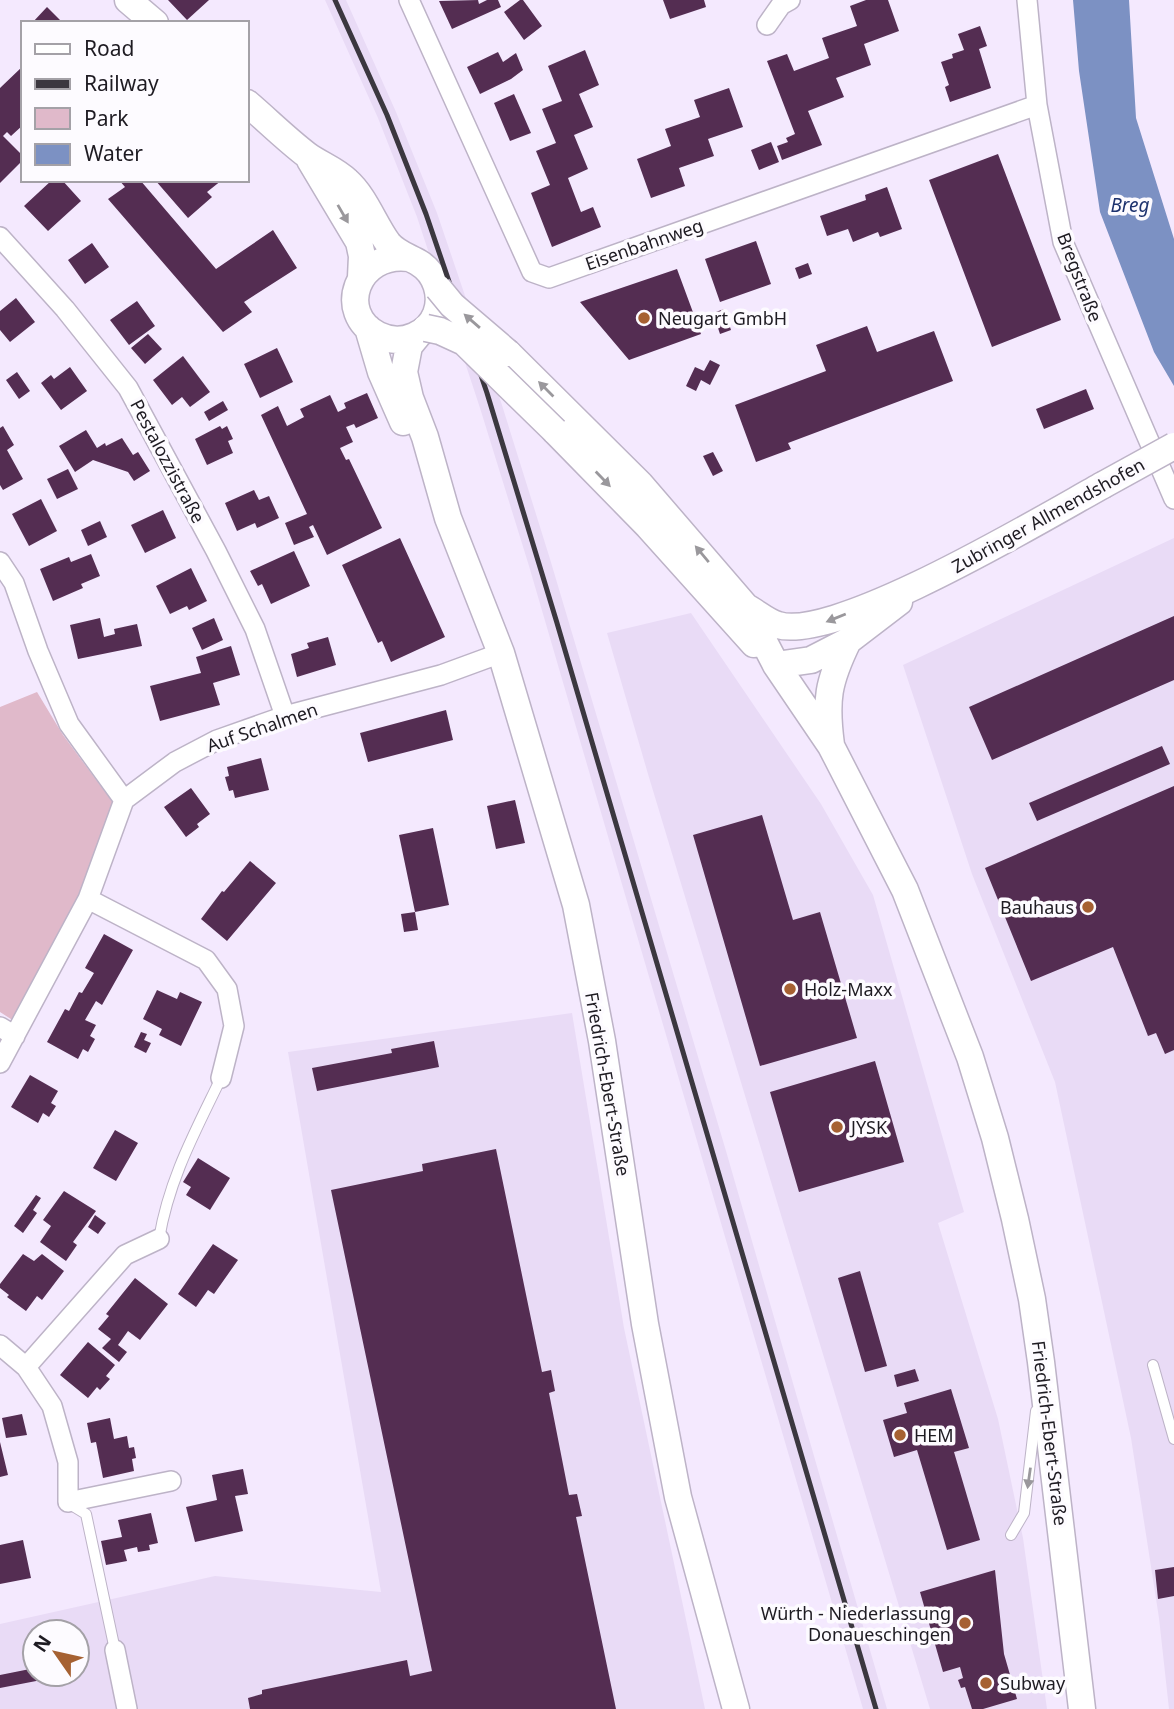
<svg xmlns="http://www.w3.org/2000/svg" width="1174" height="1709" font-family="'Noto Sans',sans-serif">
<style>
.built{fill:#e9dbf6;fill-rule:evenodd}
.green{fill:#e0b9ca}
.water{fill:#7c91c3}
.building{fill:#542d52}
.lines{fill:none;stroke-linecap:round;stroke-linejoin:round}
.lane-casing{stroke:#bdb3c7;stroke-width:12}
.street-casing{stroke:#bdb3c7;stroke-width:22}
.secondary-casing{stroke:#bdb3c7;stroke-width:29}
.lane{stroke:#fff;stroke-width:10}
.street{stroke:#fff;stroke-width:19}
.secondary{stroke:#fff;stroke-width:26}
.rail{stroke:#3b373f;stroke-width:5}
.secondary-bridge-casing{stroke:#bdb3c7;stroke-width:29;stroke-linecap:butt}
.secondary-bridge{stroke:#fff;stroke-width:26}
.oneway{fill:#9a989c}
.poi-dot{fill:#a66132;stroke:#fdfbff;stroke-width:2.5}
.labels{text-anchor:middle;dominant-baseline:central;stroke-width:7;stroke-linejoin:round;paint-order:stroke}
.street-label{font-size:18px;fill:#1e1b22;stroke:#fdfbff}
.poi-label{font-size:18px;fill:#1e1b22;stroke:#fdfbff;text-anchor:start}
.water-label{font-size:19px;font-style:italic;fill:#1d326e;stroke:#fdfbff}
</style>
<rect width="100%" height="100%" fill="#f4e9fe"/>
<path class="built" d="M325,0H346L396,112L437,213L501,402L550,559L726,1151L887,1709H863L529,566L480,408L417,217L378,118Z
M1174,538V1709H1169L1159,1618L1131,1438L1055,1082L972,874L903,665Z
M691,613L821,804L873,895L964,1212L938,1223L998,1419L1023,1538L1047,1709H930L648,774L607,633Z
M572,1013L624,1328L705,1709H0V1624L215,1576L381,1592L288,1052ZM35,1632H77V1674H35Z"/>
<path class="green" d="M37,692L63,735L114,804L80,895L14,1021L0,1012V707Z"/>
<path class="water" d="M1073,0H1129L1136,118L1174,239V386L1154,352L1100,212L1079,71Z"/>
<path class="building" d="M168,0H209L187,20Z
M478,0L479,4L487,0H498L501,7L452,29L439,1Z
M520,0H523L542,26L524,40L504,12Z
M663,0H704L706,7L670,19Z
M866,0H888L899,31L864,44L871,65L836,78L844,97L808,111L822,145L782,160L777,146L788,142L786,138L795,134L767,61L787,54L794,71L829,58L822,38L857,26L850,6Z
M47,7L63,23H32Z
M980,26L987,46L979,49L991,88L950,102L945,87L949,85L941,62L953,58L952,54L964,50L958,34Z
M585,50L599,85L579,94L593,127L574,135L588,169L568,178L581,212L593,207L601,227L552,247L531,193L550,185L536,151L556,143L542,109L562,101L548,66Z
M498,52L503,62L516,53L523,70L511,79L480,94L467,67Z
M23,66V125L11,136L7,132L3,136L23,156V160L0,183V88Z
M729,88L743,127L708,139L714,156L679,168L685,186L651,198L637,159L671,146L665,129L700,117L694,100Z
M514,94L531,133L510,141L494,103Z
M771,142L779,162L759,170L751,150Z
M998,154L1061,320L992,347L929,180Z
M52,180H62L81,201L48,231L24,206Z
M119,180H140L216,269L273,230L297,268L244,302L252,312L223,332L108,199L125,187Z
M155,180H222L207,192L212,197L188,218Z
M887,187L902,229L880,237L878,232L853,242L848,229L827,236L820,216L866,200L865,195Z
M756,241L771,284L720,302L705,259Z
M92,243L109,267L85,284L68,260Z
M808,263L812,274L799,279L795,268Z
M677,269L701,334L629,360L580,302Z
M16,298L35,322L10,342L0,330V311Z
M137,301L155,326L129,345L110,320Z
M724,309L731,330L720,334L713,313Z
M867,326L877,352L934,331L953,381L788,443L791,449L756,462L735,405L826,371L816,345Z
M148,334L162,349L145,364L131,348Z
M277,348L293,382L260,398L244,364Z
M183,356L210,392L190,407L182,397L172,405L153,380Z
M710,360L720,365L710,385L701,380L696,391L686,386L695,367L704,371Z
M70,367L87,391L61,410L41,383L51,375L54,379Z
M17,372L30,391L19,399L6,380Z
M1086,389L1094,409L1044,429L1036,409Z
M367,393L378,418L356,428L354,424L346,427L353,442L340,448L346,460L349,459L382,528L327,555L313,525L309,527L314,537L294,545L285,523L307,514L261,415L278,406L287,426L304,417L300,409L330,395L338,412L346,408L344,403Z
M223,401L228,410L209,421L204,412Z
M3,426L14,445L7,450L23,479L3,490L0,485V428Z
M220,426L222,429L227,426L233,439L228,441L233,453L207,465L195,439Z
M86,430L97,448L105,443L106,446L122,438L133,455L138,452L150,471L134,481L128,472L93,460L75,472L59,446Z
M713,452L723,471L713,476L703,456Z
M68,469L78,489L57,499L47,479Z
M254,490L259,500L269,496L279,518L257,528L255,523L237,531L225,503Z
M41,499L57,531L29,546L12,514Z
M163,510L176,538L145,553L131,525Z
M100,521L107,537L88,546L81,530Z
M400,538L445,637L391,662L382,641L378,643L342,565Z
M294,551L310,586L271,604L262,584L258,586L250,571Z
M91,554L100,576L81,584L83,588L53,601L40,569L69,557L71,562Z
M191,568L207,601L189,610L187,606L170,614L156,586Z
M1174,616V680L992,760L969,707Z
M100,618L104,637L115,634L114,629L137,624L142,646L78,659L70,625Z
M214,618L223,640L202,650L192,628Z
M328,637L336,665L297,677L291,654L309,648L307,643Z
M231,646L240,675L213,683L220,705L160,721L150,686L201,673L196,657Z
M446,710L453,740L368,762L360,733Z
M1162,746L1170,764L1037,821L1029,803Z
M261,758L269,790L235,798L233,790L229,791L225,777L229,776L227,767Z
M1174,786V1050L1165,1054L1156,1033L1148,1036L1113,947L1031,981L985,868Z
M191,788L210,814L197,824L199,827L186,837L164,807Z
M515,800L525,843L496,849L487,806Z
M762,815L793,920L820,912L857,1038L760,1066L693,835Z
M433,828L449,905L415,912L399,835Z
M250,861L276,883L227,941L201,919L222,891L224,892Z
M415,912L418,930L404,932L401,914Z
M104,934L133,950L102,1005L96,1001L85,1020L96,1025L90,1036L95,1039L88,1052L83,1049L78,1059L47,1042L65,1009L69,1011L79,992L82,993L94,973L85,968Z
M157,990L177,999L180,992L202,1002L181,1046L159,1035L162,1029L143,1019Z
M141,1032L147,1034L144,1040L151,1043L146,1053L134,1047Z
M434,1041L439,1067L317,1091L312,1068L392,1053L391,1049Z
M875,1061L904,1162L799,1192L770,1092Z
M30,1075L58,1091L51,1103L56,1106L49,1117L43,1113L38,1123L11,1107Z
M115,1130L138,1143L116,1181L93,1168Z
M496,1149L542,1372L551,1370L555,1391L549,1393L569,1495L577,1494L582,1516L576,1517L616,1709H250L248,1698L262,1694V1690L407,1660L410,1676L432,1671L331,1190L423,1171L422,1164Z
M198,1158L230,1178L210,1210L186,1195L191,1187L183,1182Z
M64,1191L96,1211L73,1242L77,1245L66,1261L40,1242L51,1226L43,1220Z
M36,1195L41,1198L33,1210L37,1213L23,1233L14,1226Z
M95,1215L106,1223L98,1234L88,1227Z
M213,1244L238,1260L214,1294L208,1290L196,1307L178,1294Z
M23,1254L34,1261L42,1254L64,1271L42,1300L37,1296L26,1311L7,1297L9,1295L0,1288V1284Z
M860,1271L887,1366L865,1372L838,1278Z
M135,1278L168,1304L140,1340L128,1331L118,1345L127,1352L119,1362L102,1348L111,1339L98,1329L109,1316L106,1314Z
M88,1342L115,1365L106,1376L110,1379L100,1390L97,1387L88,1398L60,1375Z
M915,1369L919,1381L897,1387L894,1375Z
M951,1389L969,1448L954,1452L980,1540L947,1550L917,1450L894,1457L883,1420L907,1413L904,1403Z
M22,1414L27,1435L6,1438L2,1418Z
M110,1418L114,1439L127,1436L129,1448L134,1447L136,1458L132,1459L134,1471L103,1478L96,1442L91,1443L87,1423Z
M0,1442L8,1475L0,1477Z
M243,1469L248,1494L235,1496L243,1531L195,1542L186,1507L217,1500L212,1475Z
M151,1513L158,1543L149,1545L150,1550L138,1552L137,1547L124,1550L127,1561L106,1565L101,1541L122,1537L118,1520Z
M23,1540L31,1578L0,1584V1545Z
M1174,1567V1596L1158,1599L1155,1570Z
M995,1570L1004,1654L1017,1699L983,1709H972L965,1687L961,1688L958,1680L963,1678L960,1667L943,1672L920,1592Z
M35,1668V1674H61L62,1676L0,1688V1675Z"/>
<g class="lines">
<g class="lane-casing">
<path id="lane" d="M159,1239C169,1179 195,1132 221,1078
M1153,1365L1174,1439
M68,1503L86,1514L115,1650
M1011,1535L1024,1513L1036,1411"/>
</g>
<g class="street-casing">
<path id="street" d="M409,0L532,272L549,278L1037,105
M1027,0L1037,105L1063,242L1174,499
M767,25L781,5L790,0
M0,237L65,309L128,388L216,551L255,629L285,716
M0,562L14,583L38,651L69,724L124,800
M88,899L206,960L227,989L234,1026L221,1078
M0,1027L15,1036
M0,1063L88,899L124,800L175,762L217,740L285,716L441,675L501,653
M0,1345L26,1367L52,1406L68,1462V1502L171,1481
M26,1367L125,1255L159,1239
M115,1650L127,1709"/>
</g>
<g class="secondary-casing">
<path id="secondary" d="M128,0L155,23
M247,103C267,120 286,139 307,155C319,164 336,170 347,181C365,197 374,224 388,243C396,253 409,257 419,263C436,273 443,296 436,314C432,324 424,332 414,336C403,341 390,341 378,335C335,313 357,251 409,258
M310,160L359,242L362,256L361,277
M368,328L381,372L403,422
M418,335L409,346L404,372L410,398L425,437L448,518L501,653L576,905L602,1041L645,1324L678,1497L736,1709
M508,353L640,484L746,607L776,665L831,746L905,890L970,1057L995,1138L1015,1219L1032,1299L1041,1362L1082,1709
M555,431L648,526L754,644
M746,607C756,612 767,622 778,625C836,643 1045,517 1103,485
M776,665L811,660L848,641L899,602
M831,745C825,700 828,682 848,641"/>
</g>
<use href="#lane" class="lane"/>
<use href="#street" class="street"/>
<use href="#secondary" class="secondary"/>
<path class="rail" d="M335,0L387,115L426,214L487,393L557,623L876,1709"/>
<g class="secondary-bridge-casing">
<path id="secondary-bridge" d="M438,288L452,305L508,353
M426,328L440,331L464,342L555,431
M1103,485L1174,446"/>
</g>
<use href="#secondary-bridge" class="secondary-bridge"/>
</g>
<defs><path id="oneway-solid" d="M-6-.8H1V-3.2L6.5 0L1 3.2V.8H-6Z" transform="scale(1.75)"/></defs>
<g class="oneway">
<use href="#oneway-solid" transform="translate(343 214) rotate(60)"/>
<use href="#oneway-solid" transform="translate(472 321) rotate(-139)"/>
<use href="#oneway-solid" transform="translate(546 389) rotate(-135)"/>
<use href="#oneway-solid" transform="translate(603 479) rotate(46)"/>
<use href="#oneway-solid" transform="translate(702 554) rotate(-130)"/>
<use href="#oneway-solid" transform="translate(836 618) rotate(158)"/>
<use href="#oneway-solid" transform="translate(1029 1478) rotate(98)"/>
</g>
<g class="poi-dot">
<circle cx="644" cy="318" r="7"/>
<circle cx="1088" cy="907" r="7"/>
<circle cx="790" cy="989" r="7"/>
<circle cx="837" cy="1127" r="7"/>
<circle cx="900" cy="1435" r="7"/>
<circle cx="965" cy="1623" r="7"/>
<circle cx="986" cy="1683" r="7"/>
</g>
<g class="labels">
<g class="street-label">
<text transform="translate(644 244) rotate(-19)">Eisenbahnweg</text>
<text transform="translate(1080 277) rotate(69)">Bregstraße</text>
<text transform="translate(168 461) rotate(62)">Pestalozzistraße</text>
<text transform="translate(1048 515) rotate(-29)">Zubringer Allmendshofen</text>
<text transform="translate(262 727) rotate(-19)">Auf Schalmen</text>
<text transform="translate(608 1084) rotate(80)">Friedrich-Ebert-Straße</text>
<text transform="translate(1050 1433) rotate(83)">Friedrich-Ebert-Straße</text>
</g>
<g class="poi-label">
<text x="658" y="318">Neugart GmbH</text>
<text x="1074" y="907" text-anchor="end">Bauhaus</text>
<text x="804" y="989">Holz-Maxx</text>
<text x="851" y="1127">JYSK</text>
<text x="914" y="1435">HEM</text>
<text x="951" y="1613" text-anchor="end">Würth - Niederlassung<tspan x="951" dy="21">Donaueschingen</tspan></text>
<text x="1000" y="1683">Subway</text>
</g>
<g class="water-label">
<text x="1130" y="205">Breg</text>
</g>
</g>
<rect x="21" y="21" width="228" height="161" fill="#fdfbff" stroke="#a4a1a7" stroke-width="2"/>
<rect x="35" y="44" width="35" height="10" fill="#ffffff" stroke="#a4a1a7" stroke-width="2"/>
<text x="84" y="56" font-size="21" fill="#1e1b22">Road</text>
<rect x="35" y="79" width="35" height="10" fill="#3b373f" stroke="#a4a1a7" stroke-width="2"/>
<text x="84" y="91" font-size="21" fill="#1e1b22">Railway</text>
<rect x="35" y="108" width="35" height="21" fill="#e0b9ca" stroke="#a4a1a7" stroke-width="2"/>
<text x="84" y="126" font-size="21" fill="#1e1b22">Park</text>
<rect x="35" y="144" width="35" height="21" fill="#7c91c3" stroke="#a4a1a7" stroke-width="2"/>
<text x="84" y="161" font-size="21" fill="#1e1b22">Water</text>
<g transform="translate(56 1653) rotate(304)"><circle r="33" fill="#fdfbff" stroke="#a4a1a7" stroke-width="2"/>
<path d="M0-5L12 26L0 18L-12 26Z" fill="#a66132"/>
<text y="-10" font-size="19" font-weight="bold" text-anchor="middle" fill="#1e1b22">N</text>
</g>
</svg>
